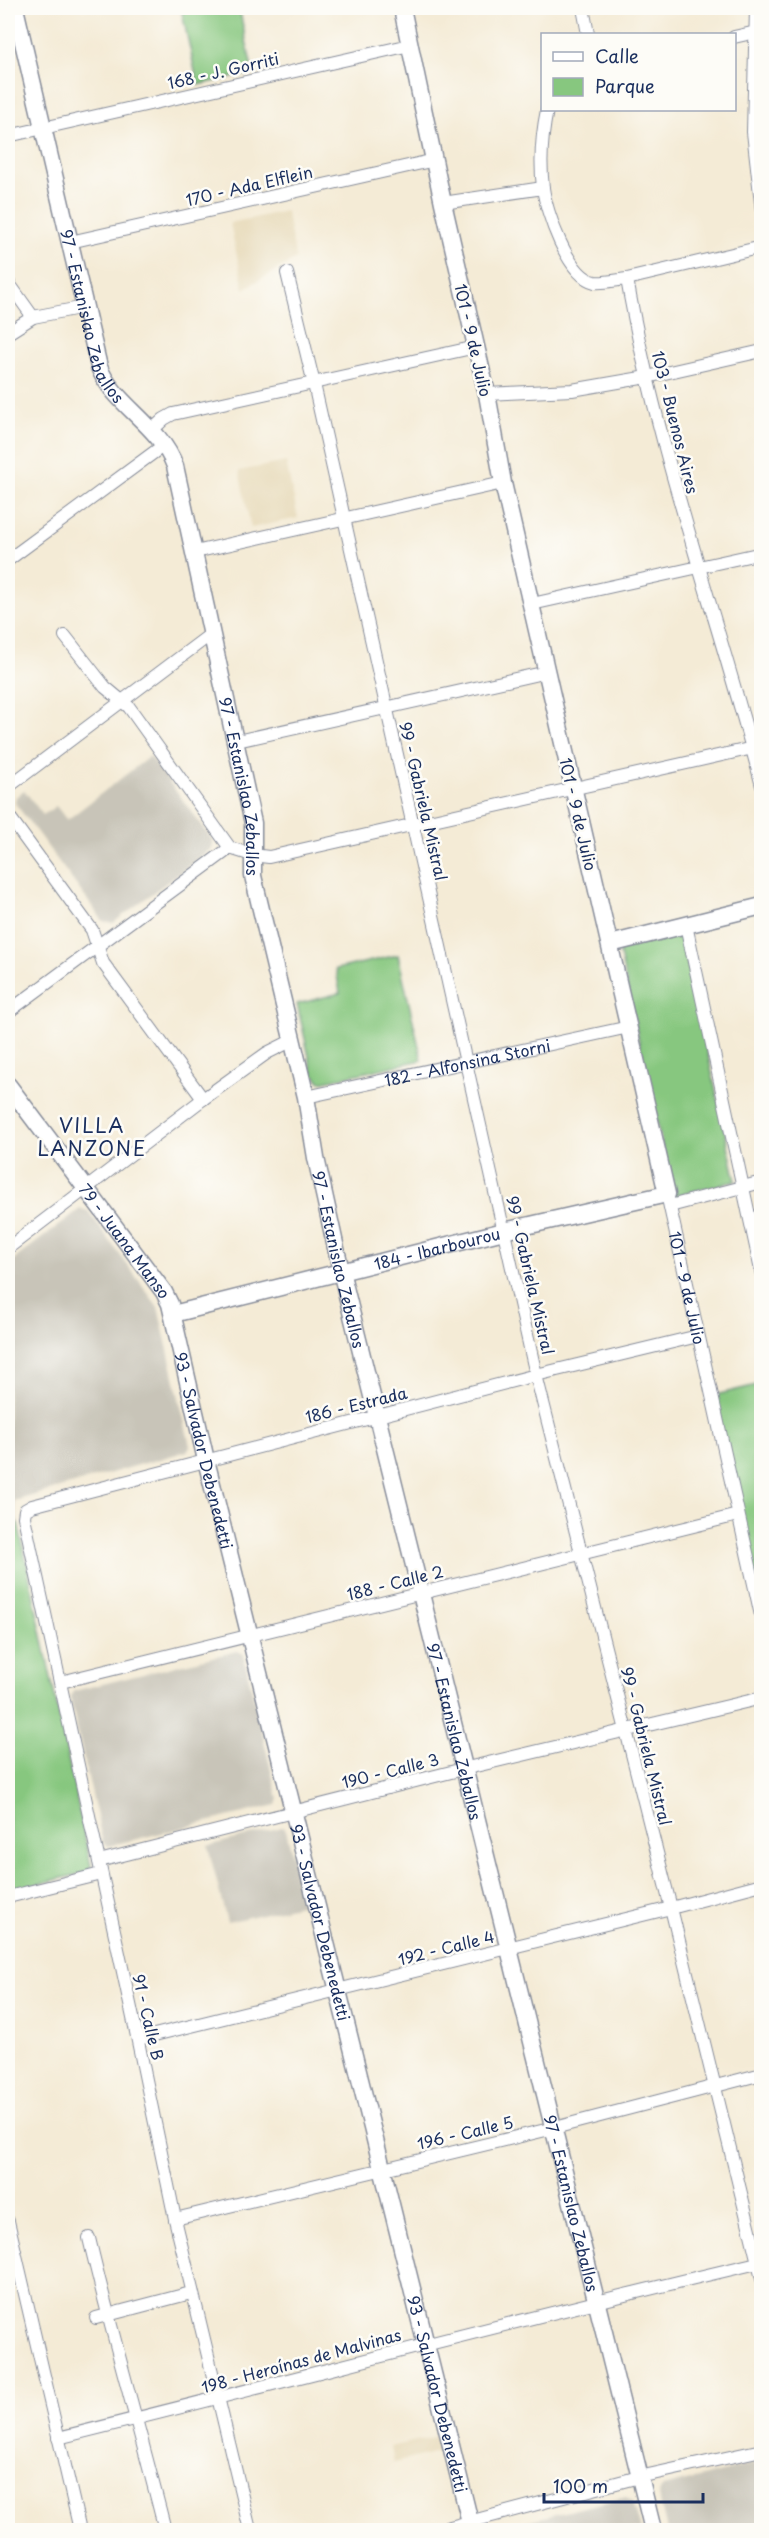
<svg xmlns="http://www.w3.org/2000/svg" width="769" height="2538" font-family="'Playpen Sans',sans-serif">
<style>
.built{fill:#e7daba}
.industrial{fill:#c8c4b8}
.green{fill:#87c77f;stroke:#517b6e;stroke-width:1.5}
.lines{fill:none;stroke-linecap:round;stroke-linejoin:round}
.minor-casing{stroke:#888d9a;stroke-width:14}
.tertiary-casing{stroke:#888d9a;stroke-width:19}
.minor{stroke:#fff;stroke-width:12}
.tertiary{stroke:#fff;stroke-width:16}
.labels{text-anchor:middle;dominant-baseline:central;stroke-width:5;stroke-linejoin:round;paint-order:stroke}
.street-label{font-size:16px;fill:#1b2f5e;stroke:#fdfcf7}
.quarter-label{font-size:20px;letter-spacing:1.5px;fill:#1b2f5e;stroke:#fdfcf7}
</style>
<rect width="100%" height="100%" fill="#fdfcf7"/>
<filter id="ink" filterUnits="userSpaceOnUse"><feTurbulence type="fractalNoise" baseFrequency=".0167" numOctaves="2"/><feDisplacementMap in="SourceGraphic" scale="12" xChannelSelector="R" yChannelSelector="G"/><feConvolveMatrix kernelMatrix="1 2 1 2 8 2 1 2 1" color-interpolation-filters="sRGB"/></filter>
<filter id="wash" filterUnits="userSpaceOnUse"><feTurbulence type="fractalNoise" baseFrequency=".008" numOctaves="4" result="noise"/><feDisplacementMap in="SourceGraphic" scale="24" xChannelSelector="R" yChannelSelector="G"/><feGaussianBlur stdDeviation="1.35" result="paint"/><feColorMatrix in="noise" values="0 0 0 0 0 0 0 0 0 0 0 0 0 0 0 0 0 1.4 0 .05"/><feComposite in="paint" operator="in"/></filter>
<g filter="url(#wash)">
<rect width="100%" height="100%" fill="#f4ebd6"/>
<path class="built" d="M286,211L296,259L244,289L230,223Z
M286,462L298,518L251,528L239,471Z
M437,2436L441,2451L394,2463L391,2447Z"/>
<path class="industrial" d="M150,756L213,841L212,848L113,923L103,921L15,803L16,797L24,790L43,815L56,806L67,820Z
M80,1209L88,1211L158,1307L190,1446L187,1451L14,1501L18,1523L8,1526V1264Z
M237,1651L243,1654L278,1799L276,1805L108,1846L103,1843L70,1697L74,1691Z
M282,1827L286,1830L304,1904L227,1922L208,1846Z
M761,2462V2528L757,2530H667L658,2493L663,2487Z
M626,2497L633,2501L641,2530H491Z"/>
<path class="green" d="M181,8H235L240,12L253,73L198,85Z
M681,934L736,1181L673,1196L619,950Z
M398,955L422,1060L321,1082L313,1074L297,1004L340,993L336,969Z
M761,1384V1621L711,1396Z
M18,1523L91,1866L88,1872L8,1891V1526Z"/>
</g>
<g filter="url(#ink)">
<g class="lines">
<g class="minor-casing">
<g id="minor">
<path d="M583,8L588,34"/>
<path d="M756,8L753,132L762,212"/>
<path d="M734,37L756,32"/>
<path d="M547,110C542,134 540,163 543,188C546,211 568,277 595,282C604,283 617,280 627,279C657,452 718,617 762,786"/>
<path d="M8,136L410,45"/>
<path d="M443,203L543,188"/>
<path d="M70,242L435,160"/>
<path d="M287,273L314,384L536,1375L671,1908L762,2279"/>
<path d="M627,279L762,247"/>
<path d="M8,282L33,317"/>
<path d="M8,333L33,317L85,307"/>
<path d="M487,394L572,390L647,377L762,351"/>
<path d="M152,430L164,419L173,414L476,347"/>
<path d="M195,552L503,483"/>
<path d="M8,560L164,445"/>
<path d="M532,604L762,553"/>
<path d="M65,636L105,687L129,707L230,848"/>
<path d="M237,741L547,672"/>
<path d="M8,787L211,634"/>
<path d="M8,815L92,930L103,963L203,1099"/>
<path d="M230,848L252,855L269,857L762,746"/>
<path d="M686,925L762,1275"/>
<path d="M8,1012L230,848"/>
<path id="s1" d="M306,1097L629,1027"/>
<path id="s2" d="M667,1194L762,1620"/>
<path d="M670,1206L762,1182"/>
<path d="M8,1248L203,1099L267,1053L291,1041"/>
<path d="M61,1682L738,1515"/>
<path d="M99,1861L463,1769L762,1698"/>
<path d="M8,1897L101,1874"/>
<path d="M138,2039L671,1908L762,1884"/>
<path d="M175,2219L554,2128L762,2074"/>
<path d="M8,2221L80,2530"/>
<path d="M89,2238C112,2336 141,2433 165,2530"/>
<path d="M96,2318L191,2293"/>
<path d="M58,2438C293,2380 526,2317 762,2262"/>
<path d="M250,2530L175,2219L135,2027L24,1517L25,1510L32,1506L536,1375L698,1336"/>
<path d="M439,2530L639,2477L762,2450"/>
</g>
</g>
<g class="tertiary-casing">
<g id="tertiary">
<path id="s3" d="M15,8L99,367C113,404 160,425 175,466L253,823V876L306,1097L316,1158L341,1271L653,2530"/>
<path d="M610,944L762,906"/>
<path id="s4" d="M8,1085L164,1292L170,1304L206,1460L472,2530"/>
<path id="s5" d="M173,1314L504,1231L667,1194L503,483L487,394L443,203L402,8"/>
</g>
</g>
<use href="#minor" class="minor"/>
<use href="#tertiary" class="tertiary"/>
</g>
</g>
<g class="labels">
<g class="street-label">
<text transform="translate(223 70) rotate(-13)">168 - J. Gorriti</text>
<text transform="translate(249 185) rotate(-13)">170 - Ada Elflein</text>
<text stroke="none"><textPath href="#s3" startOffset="318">97 - Estanislao Zeballos</textPath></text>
<text transform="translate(474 340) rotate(77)">101 - 9 de Julio</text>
<text transform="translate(676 422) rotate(76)">103 - Buenos Aires</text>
<text stroke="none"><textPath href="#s3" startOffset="822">97 - Estanislao Zeballos</textPath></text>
<text transform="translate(424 801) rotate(77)">99 - Gabriela Mistral</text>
<text transform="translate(579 814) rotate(77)">101 - 9 de Julio</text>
<text stroke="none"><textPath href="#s1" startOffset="165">182 - Alfonsina Storni</textPath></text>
<text stroke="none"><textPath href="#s4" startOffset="195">79 - Juana Manso</textPath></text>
<text stroke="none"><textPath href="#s5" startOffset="272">184 - Ibarbourou</textPath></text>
<text stroke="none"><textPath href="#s3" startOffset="1306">97 - Estanislao Zeballos</textPath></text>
<text transform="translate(531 1275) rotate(77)">99 - Gabriela Mistral</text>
<text stroke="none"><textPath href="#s2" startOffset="96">101 - 9 de Julio</textPath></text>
<text transform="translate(356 1404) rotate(-14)">186 - Estrada</text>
<text stroke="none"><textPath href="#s4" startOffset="423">93 - Salvador Debenedetti</textPath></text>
<text transform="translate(395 1582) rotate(-14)">188 - Calle 2</text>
<text stroke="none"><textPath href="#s3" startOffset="1792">97 - Estanislao Zeballos</textPath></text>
<text transform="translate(647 1746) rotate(76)">99 - Gabriela Mistral</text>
<text transform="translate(390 1770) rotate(-14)">190 - Calle 3</text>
<text stroke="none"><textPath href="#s4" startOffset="909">93 - Salvador Debenedetti</textPath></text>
<text transform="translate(446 1947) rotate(-14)">192 - Calle 4</text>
<text transform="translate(149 2017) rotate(77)">91 - Calle B</text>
<text transform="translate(465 2132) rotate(-13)">196 - Calle 5</text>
<text stroke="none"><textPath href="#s3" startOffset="2278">97 - Estanislao Zeballos</textPath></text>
<text transform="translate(301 2360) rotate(-15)">198 - Heroínas de Malvinas</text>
<text stroke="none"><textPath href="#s4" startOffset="1395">93 - Salvador Debenedetti</textPath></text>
</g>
<g class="quarter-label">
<text x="92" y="1125">VILLA<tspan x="92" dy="23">LANZONE</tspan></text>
</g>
</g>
<rect width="769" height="2538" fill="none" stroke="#fdfcf7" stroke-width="30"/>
<rect x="541" y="33" width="195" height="78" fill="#fdfcf7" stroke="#a3aaba" stroke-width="1.5"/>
<rect x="553" y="52" width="30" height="9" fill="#ffffff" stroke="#a3aaba" stroke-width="1.5"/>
<text x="595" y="63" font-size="18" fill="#1b2f5e">Calle</text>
<rect x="553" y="78" width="30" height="18" fill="#87c77f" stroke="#a3aaba" stroke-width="1.5"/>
<text x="595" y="93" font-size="18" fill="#1b2f5e">Parque</text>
<path d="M544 2493v9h159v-9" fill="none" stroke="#1b2f5e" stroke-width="3"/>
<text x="553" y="2493" font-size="18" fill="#1b2f5e" stroke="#fdfcf7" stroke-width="4.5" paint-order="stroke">100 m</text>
</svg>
